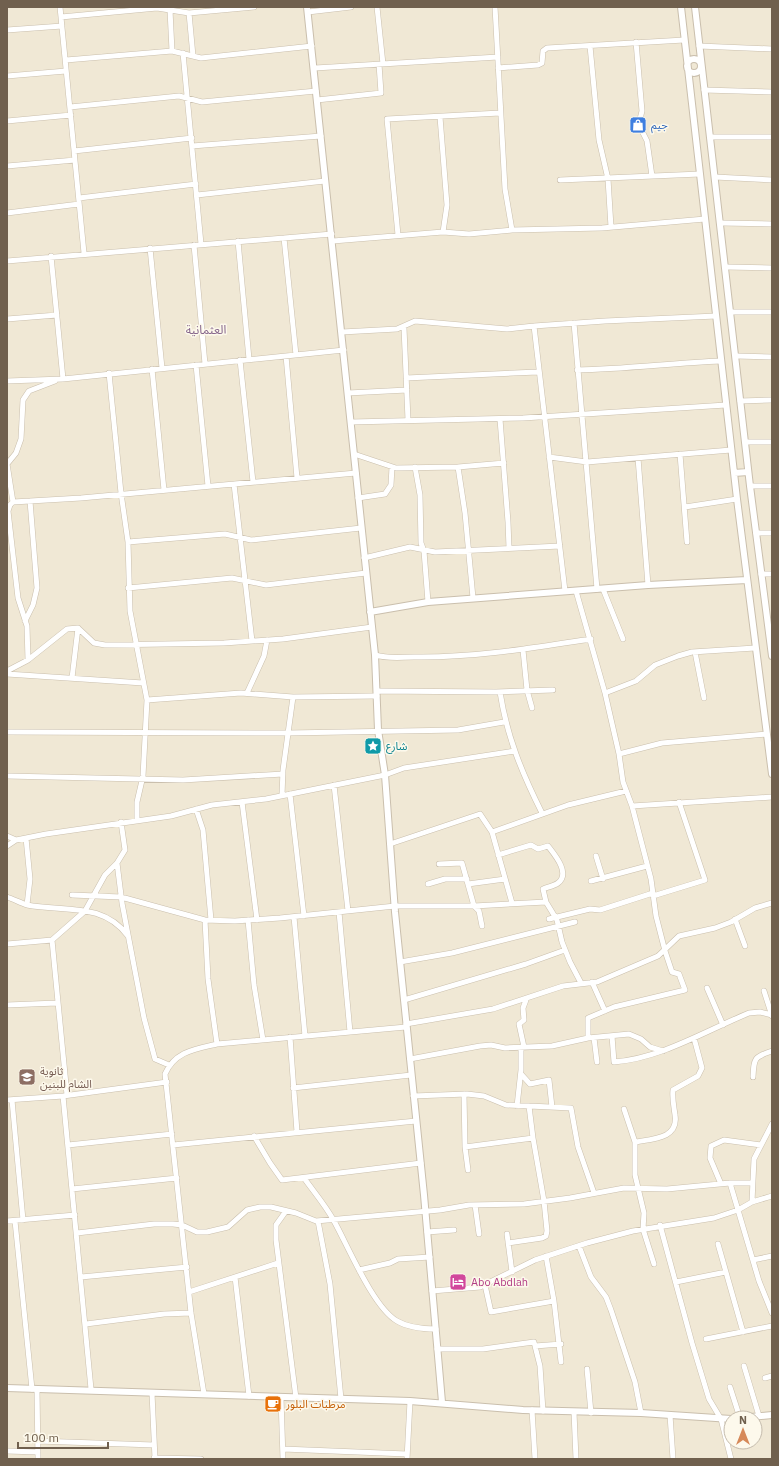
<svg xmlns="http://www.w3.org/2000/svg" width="779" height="1466" font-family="'IBM Plex Sans','Noto Sans Arabic',sans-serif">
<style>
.residential{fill:#f0e8d5;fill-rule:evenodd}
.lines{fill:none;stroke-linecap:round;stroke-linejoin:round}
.minor-casing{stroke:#cabfad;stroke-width:6}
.tertiary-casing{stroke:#cabfad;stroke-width:8}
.minor{stroke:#fff;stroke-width:5}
.tertiary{stroke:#fff;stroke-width:6}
.labels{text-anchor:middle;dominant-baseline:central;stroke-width:3;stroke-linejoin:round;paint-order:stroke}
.shop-label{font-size:11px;fill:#366cbe;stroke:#fdf9ec;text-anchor:start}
.culture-label{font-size:11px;fill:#0d838f;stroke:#fdf9ec;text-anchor:start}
.education-label{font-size:11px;fill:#785e54;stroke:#fdf9ec;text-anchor:start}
.hotel-label{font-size:11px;fill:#b23c85;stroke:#fdf9ec;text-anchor:start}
.food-label{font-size:11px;fill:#c56008;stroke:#fdf9ec;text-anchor:start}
.neighbourhood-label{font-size:12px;fill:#86668c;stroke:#fdf9ec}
</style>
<rect width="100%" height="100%" fill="#faf5e6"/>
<path class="residential" d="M7,7H772V1459H7ZM731,1418H755V1442H731Z"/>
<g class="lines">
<g class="minor-casing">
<path id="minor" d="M60,7L84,253
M377,7L383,64
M495,7L505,189L512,230
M170,10L172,51
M308,12L351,7
M189,13L193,56
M61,17L157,8L189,13L254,7
M7,30L62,26
M636,42L642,111L640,119V127L647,141L652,176
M590,46L599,140L608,179L611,227
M699,46L772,49
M183,53L201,244
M66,60L172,51L201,58L312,46
M315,68L498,57
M498,68L538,65L542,63L543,51L547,48L684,40
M7,76L66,71
M704,90L772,92
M317,100L381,93L379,64
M70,107L179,96L202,102L316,91
M440,117L447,205L443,232
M7,121L71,115
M710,137H772
M192,146L321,136
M74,151L192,138
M7,166L75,160
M715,177L772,180
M560,180L700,174
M197,195L325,181
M79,198L196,184
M7,213L79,204
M721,223L772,224
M398,235L387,119L500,113
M284,238L296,355
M238,241L249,359
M333,241L443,232L469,234L512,230L602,228L705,219
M194,245L205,364
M150,248L162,368
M51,256L63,379
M7,261L332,234
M726,267L772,268
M731,312H772
M7,319L57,315
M574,323L597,589
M534,326L565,591
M404,328L408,420
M342,332L397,329L415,321L507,329L534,326L605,321L716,316
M286,356L297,478
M736,356L772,357
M240,360L253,482
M196,365L208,486
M152,369L164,490
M577,370C625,369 673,363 721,361
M109,373L121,493L128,542L130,611L147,700L143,776L137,802V820
M406,378L538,372
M7,381L63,379L344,350
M348,393L407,390
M740,401L772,400
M500,419L508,522L509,548
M351,422L523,418L726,405
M745,442H772
M354,454L396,468L458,467L504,463
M680,454L687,542
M549,457L587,462L731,450
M638,458L648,585
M7,464L16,453L21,439L23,400L29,391L55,381
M7,464L13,502
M415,467L420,495L421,543L424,551L428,602
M458,467L465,513L473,598
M234,484L252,641
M750,486H772
M358,498L385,494L391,485L392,467
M685,507L737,499
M756,533H772
M128,542L225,534L251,540L361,528
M364,558L410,547L435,552L560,546
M761,574H772
M128,588L232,578L266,585L366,573
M603,589L623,639
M576,591L605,693L619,754L623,782L632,806L651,879L656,916L665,951L672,972L679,974L685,990L614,1007L588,1018V1038
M25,621L33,605L37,588L30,501
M523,650L527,690L532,708
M695,652L704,698
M375,655C389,659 400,657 414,657C473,658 532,648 591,639
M28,660L27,626L18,598L8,511L10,505L13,502L81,498L356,473
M7,671L28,660L67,629L78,628L94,643L105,645L224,643L283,639L372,627
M7,674L143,683
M72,678L78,628
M377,691L496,692L553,690
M500,692C507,737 522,773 542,813
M247,693L264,656L267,640
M605,693L636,681L655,665L678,656L692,652L755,648
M147,700L241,693L293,697L377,696
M7,732L288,733L458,730L504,722
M619,754L662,743L767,734
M7,776L183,780L283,774
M334,785L348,911
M290,794L304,916
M282,795L283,770L293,697
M242,802L257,920
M632,806L772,797
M196,809L203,830L211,920
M7,836L16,840
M26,838L30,879L27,905
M390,844L480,814L492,832
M7,846L16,840L46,834L171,816L212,805L266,799L385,775L404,768L515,751
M498,855L531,845L538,849L548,846C554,854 571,873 558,883C554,886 548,887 543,889L546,902L557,920L562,942L570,962L581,983
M596,856L603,879
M117,863L122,903L144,1018L155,1059L169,1065
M439,864L462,863L474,906L479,911L482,926
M591,881L647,866
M428,884L445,879H467
M468,884L505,879
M72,895L121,897L205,920L235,921L280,918L395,906H474L546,902
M653,896L705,880L679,802
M7,897C13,899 21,903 27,905C64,912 103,902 128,936
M512,903L492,832L568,805L626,791
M339,912L350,1032
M294,917L305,1036
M549,919L590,909L600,910L653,893
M735,919L745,946
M205,920L208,979L217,1044
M248,920L254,985L263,1040
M52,940L85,911L105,875L117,863L125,850L121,822
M7,944L52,940L67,1095
M400,962L452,953L575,922
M592,982L605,1011
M707,988L723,1025
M764,991L772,1016
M404,1000L526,964L565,950
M7,1005L57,1003
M406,1024L493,1009L563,986L597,982L658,956L679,936L715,928L731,922L755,908L772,903
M612,1036L614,1062C662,1058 705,1031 749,1013L760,1012L772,1015
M290,1037L297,1132
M594,1038L597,1062
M524,1047L519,1024L524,1020L523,1008L526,1000
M410,1059L480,1046L491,1045L505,1048L552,1046L588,1038L629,1034L641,1039L650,1047L663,1051
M521,1074L530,1084L549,1080L552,1107
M753,1077C754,1058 754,1057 772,1051
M293,1088L411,1075
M464,1094L465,1147L533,1138L529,1106
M63,1096L91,1389
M413,1096L467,1094L484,1096L506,1105L571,1108L578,1147L594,1193
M7,1100L63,1096L167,1082
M12,1100L23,1220
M517,1106L521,1070V1047
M624,1109L635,1142
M772,1124L754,1159L752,1202L738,1210L759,1281L772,1313
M254,1136L270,1163L282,1180L421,1163
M68,1145L172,1134
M173,1145L416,1121
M465,1147L468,1170
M304,1178C314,1192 326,1206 334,1221C348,1246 373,1307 397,1321C409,1328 422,1329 436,1329
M721,1184L710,1158L711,1146L724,1140L761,1145
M72,1189L177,1178
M752,1202L772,1196
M475,1205L479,1234
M286,1211L276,1225V1240L296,1398
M7,1221L75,1215
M15,1221L32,1389
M318,1221L330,1284L341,1399
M660,1225L692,1343L709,1399L721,1419L731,1459
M427,1232L454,1230
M77,1233L154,1224H173L182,1225L197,1232H207L228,1227L247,1210L260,1207H271L296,1213L316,1221L440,1210L469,1205L524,1204L570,1198L624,1188L667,1189L730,1183H752
M507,1234L512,1272
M508,1243L542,1238L546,1236L547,1231L544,1201L533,1138
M718,1244L743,1332
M579,1246L591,1277L606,1297L611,1310L635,1382L641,1413
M753,1260L772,1256
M654,1264L643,1229L644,1213L635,1175V1142C652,1139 679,1139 675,1115C674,1107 672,1099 673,1090L698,1076L702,1068L694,1038
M359,1270L390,1263L398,1259L430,1257
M81,1277L187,1267
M235,1277L249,1396
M676,1282L726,1272
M485,1285L491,1312L554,1301L546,1256
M432,1291L480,1287L535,1260L587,1243L633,1231L714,1218L738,1210L730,1183
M189,1292L278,1263
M554,1301L561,1362
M86,1324L164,1314L191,1313
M706,1339L772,1326
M535,1346L561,1344
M437,1349H483L534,1342L540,1366L543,1411
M744,1366L759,1416
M587,1369L591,1413
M765,1378L772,1376
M730,1387L740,1418
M37,1389L38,1459
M152,1393L155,1459
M204,1394L191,1313L165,1074C175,1051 196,1049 217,1044L406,1027
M281,1398L283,1459
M532,1410L535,1459
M574,1412L576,1459
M670,1415L673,1459
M38,1441L154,1445
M283,1449L407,1454
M7,1451L38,1452
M154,1458L201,1459
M407,1459L410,1401"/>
</g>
<g class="tertiary-casing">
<path id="tertiary" d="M307,7L375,655L378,730L385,775L395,912L424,1195L442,1402
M681,7L737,499L772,774
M695,7L750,486L772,656
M687 66a7 7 0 1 1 14 0a7 7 0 1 1-14 0Z
M734,473L748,472
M370,612L428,602L648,585L747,580
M7,1388L410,1401L523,1410L641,1413L731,1419
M740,1418L772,1415"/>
</g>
<use href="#minor" class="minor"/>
<use href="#tertiary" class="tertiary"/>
</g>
<defs>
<g id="shop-square" transform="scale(0.9)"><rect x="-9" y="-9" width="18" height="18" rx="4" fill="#3f7fe0" stroke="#fdf9ec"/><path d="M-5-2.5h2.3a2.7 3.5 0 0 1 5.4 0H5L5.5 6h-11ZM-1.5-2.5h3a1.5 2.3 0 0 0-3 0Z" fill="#fff"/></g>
<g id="sight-square" transform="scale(0.9)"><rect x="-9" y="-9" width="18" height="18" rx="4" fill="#0f9aa8" stroke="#fdf9ec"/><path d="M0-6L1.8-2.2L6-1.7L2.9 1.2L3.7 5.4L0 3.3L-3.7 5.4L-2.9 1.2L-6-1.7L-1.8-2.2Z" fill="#fff"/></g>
<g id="school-square" transform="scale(0.9)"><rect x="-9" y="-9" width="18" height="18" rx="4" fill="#8d6e63" stroke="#fdf9ec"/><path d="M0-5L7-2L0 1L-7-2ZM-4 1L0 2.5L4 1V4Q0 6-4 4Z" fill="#fff"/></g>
<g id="hotel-square" transform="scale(0.9)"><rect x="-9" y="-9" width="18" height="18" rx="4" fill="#d1479c" stroke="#fdf9ec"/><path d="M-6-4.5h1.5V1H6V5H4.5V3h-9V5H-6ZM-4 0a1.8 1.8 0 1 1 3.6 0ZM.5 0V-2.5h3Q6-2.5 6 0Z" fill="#fff"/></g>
<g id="cafe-square" transform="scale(0.9)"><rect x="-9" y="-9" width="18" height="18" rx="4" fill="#e8710a" stroke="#fdf9ec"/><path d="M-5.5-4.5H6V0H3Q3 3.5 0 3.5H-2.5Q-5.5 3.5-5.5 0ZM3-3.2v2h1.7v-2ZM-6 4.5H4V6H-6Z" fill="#fff"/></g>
</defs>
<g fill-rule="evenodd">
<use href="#shop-square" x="638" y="125"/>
<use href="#sight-square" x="373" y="746"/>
<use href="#school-square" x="27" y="1077"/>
<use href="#hotel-square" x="458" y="1282"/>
<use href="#cafe-square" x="273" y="1404"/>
</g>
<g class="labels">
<g class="shop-label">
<text x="651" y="125">جيم</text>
</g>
<g class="culture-label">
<text x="386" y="746">شارع</text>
</g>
<g class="education-label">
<text x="40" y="1071">ثانوية<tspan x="40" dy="13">الشام للبنين</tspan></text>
</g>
<g class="hotel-label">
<text x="471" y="1282">Abo Abdlah</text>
</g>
<g class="food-label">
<text x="286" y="1404">مرطبات البلور</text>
</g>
<g class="neighbourhood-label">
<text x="206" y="329">العثمانية</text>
</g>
</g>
<rect width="779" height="1466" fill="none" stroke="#70604e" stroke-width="16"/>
<g transform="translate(743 1430)"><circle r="19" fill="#fdf9ec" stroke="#c5bcad"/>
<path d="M0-3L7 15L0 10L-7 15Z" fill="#d68959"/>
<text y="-6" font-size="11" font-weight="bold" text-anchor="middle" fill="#70604e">N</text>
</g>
<path d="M18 1442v6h90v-6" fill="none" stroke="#70604e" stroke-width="2"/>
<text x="24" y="1442" font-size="12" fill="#70604e" stroke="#fdf9ec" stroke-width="3" paint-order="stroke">100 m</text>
</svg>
